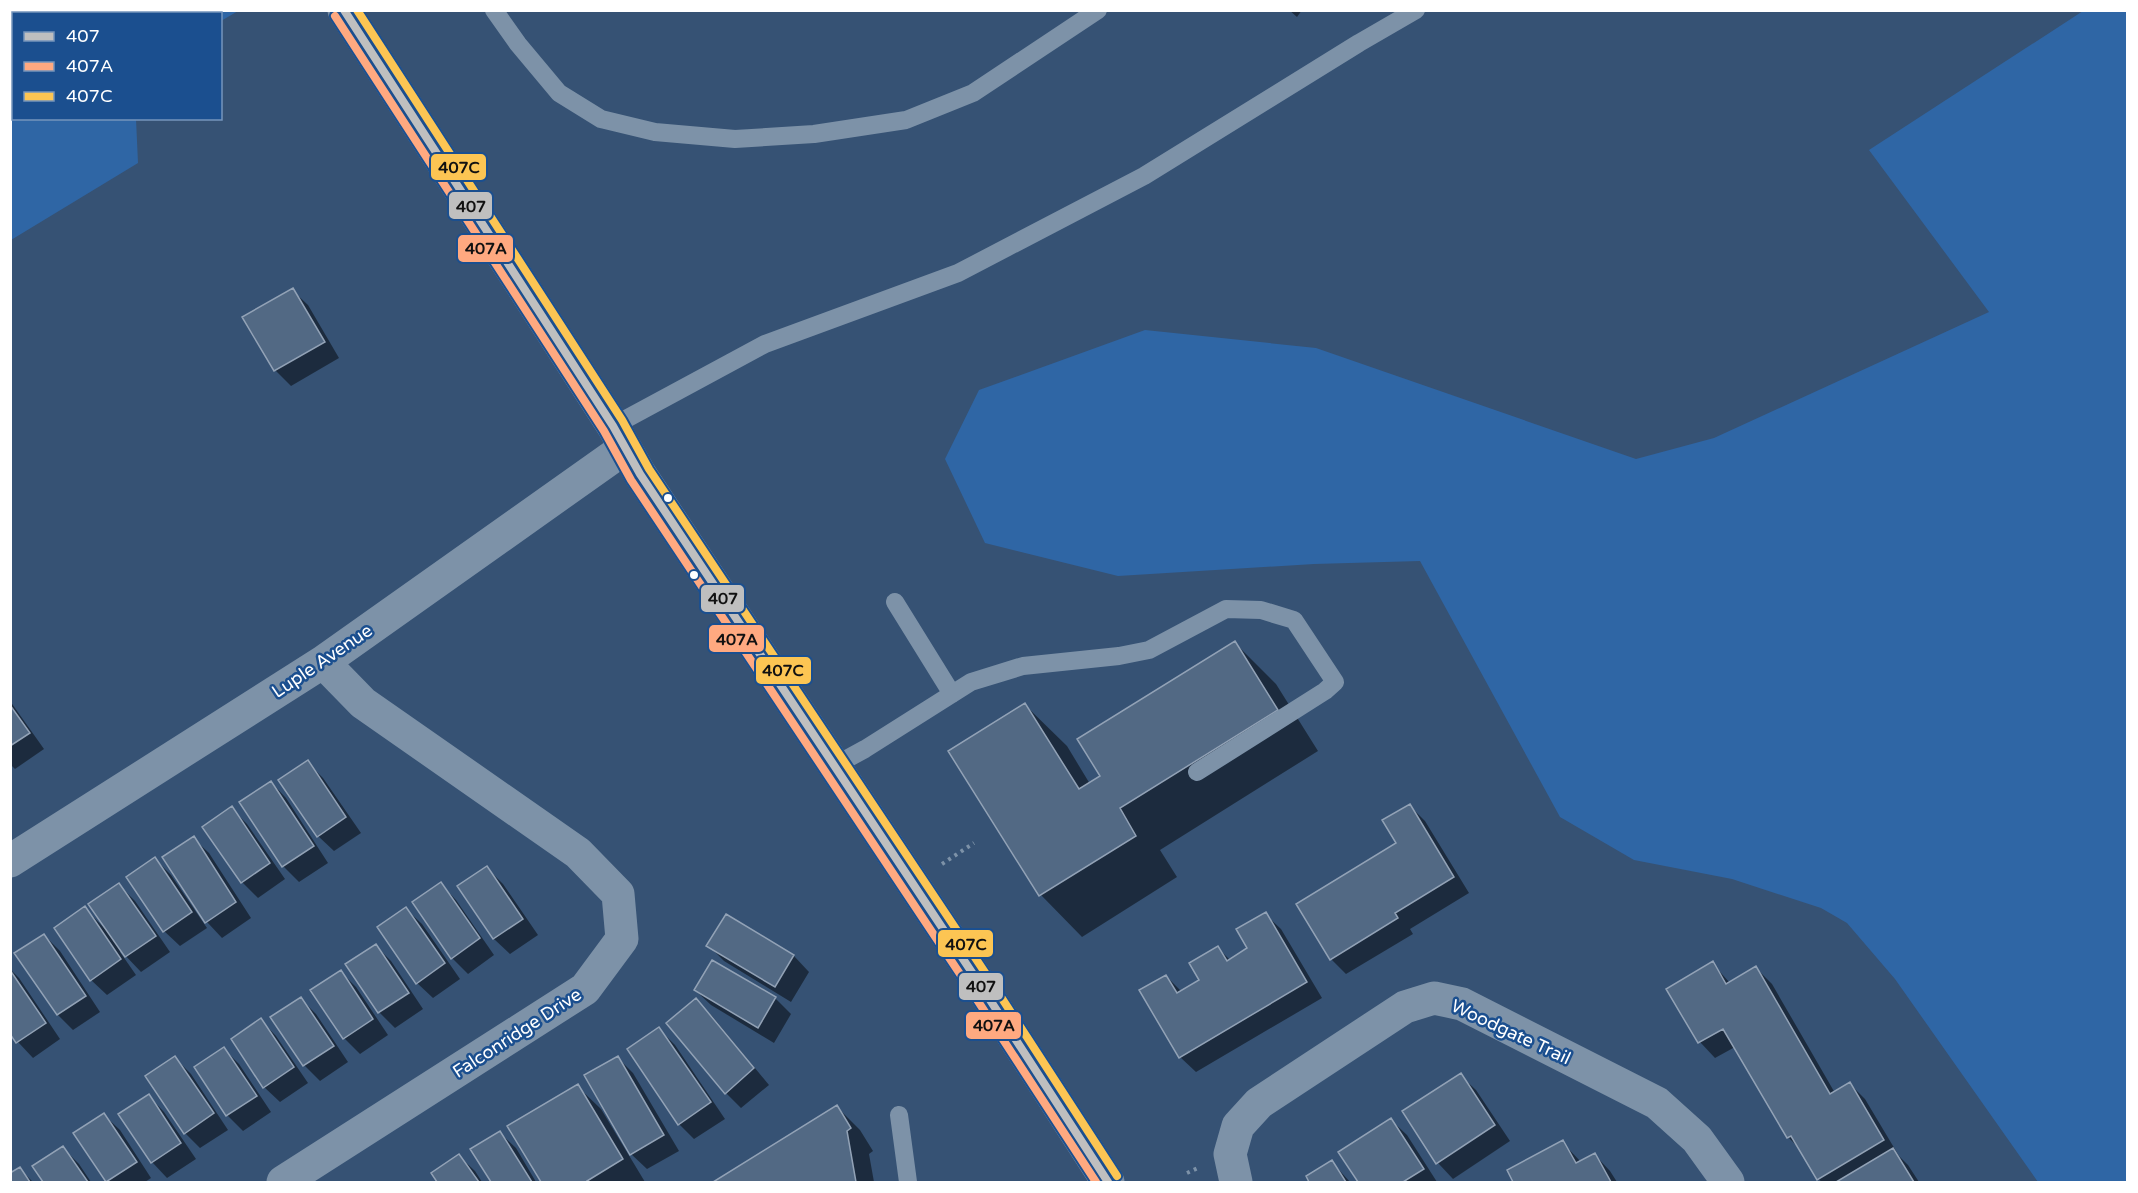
<svg xmlns="http://www.w3.org/2000/svg" width="2138" height="1193" font-family="'Varela Round',sans-serif">
<style>
.green{fill:#2f66a5}
.shadow{fill:#0007}
.building{fill:#526984;stroke:#92a2b6;stroke-width:1.5}
.lines{fill:none;stroke-linecap:round;stroke-linejoin:round}
.path{stroke:#7d92a8;stroke-width:4;stroke-dasharray:3 4.5;stroke-linecap:butt}
.lane{stroke:#7d92a8;stroke-width:18}
.street{stroke:#7d92a8;stroke-width:33}
.secondary{stroke:#798da4;stroke-width:33}
.bus-1-casing{stroke:#1b4f8f;stroke-width:12}
.bus-2-casing{stroke:#1b4f8f;stroke-width:12}
.bus-3-casing{stroke:#1b4f8f;stroke-width:12}
.bus-1{stroke:#bfbfbf;stroke-width:8}
.bus-2{stroke:#ffa980;stroke-width:8}
.bus-3{stroke:#fcc553;stroke-width:8}
.bus-dot{fill:#fff;stroke:#1b4f8f;stroke-width:2}
.labels{text-anchor:middle;dominant-baseline:central;stroke-width:5;stroke-linejoin:round;paint-order:stroke}
.street-label{font-size:18px;fill:#fff;stroke:#1b4f8f}
.line-badge{stroke:#1b4f8f;stroke-width:2}
.pale-badge-label{font-size:16px;text-anchor:middle;font-weight:bold;fill:#111}
</style>
<rect width="100%" height="100%" fill="#365274"/>
<path class="green" d="M11,10L238,11L221,21L220,14H14V118L136,119L138,163L11,240Z
M2083,11H2128L2127,1182H2038L1895,979L1847,923L1821,908L1732,879L1634,860L1560,817L1420,561L1314,564L1118,576L985,543L945,459L979,390L1145,330L1316,348L1636,459L1714,438L1989,312L1869,150Z"/>
<path class="shadow" d="M1289,10H1302L1297,17Z
M292,290L308,305L339,358L291,386L275,370Z
M1235,643L1276,684L1318,751L1160,850L1177,877L1082,937L1041,895L950,751L1025,705L1067,746L1090,784L1103,777Z
M10,701L44,749L15,769L10,764Z
M307,762L323,778L361,833L334,851L318,836Z
M271,782L286,798L328,863L299,882L283,866L241,802Z
M1410,806L1425,821L1469,893L1410,929L1413,934L1346,974L1331,959L1398,843Z
M231,808L247,824L285,879L258,898L242,882L205,827Z
M193,838L209,853L251,918L222,938L207,922L164,858Z
M155,859L171,875L207,928L180,946L164,931Z
M487,868L503,884L538,935L510,954L494,939L459,887Z
M441,884L456,900L494,955L468,974L452,958Z
M119,885L135,901L170,952L141,972L121,951L120,952L136,975L107,995L91,980L85,908L105,929Z
M406,909L422,924L460,979L433,998L417,983Z
M1265,914L1281,929L1322,998L1196,1072L1180,1057L1166,976L1182,992L1201,981L1218,948L1230,960L1249,949Z
M726,916L794,956L809,972L791,1002L724,961L708,945Z
M44,935L60,951L100,1012L73,1030L58,1015Z
M376,946L391,961L423,1009L395,1028L379,1012Z
M712,962L775,998L791,1014L774,1043L711,1005L695,990Z
M1712,963L1730,983L1756,968L1772,984L1835,1093L1850,1084L1865,1099L1899,1156L1908,1165L1919,1182H1822L1818,1179L1802,1151L1788,1137L1735,1047L1715,1058L1700,1042Z
M10,969L19,978L60,1039L33,1058L18,1042L10,1031Z
M341,972L356,987L388,1035L360,1054L344,1038Z
M301,999L316,1014L348,1062L320,1081L304,1065L272,1017Z
M696,1000L712,1016L769,1085L741,1108L726,1093Z
M261,1020L276,1036L308,1083L280,1102L264,1087Z
M659,1029L675,1045L725,1119L694,1139L679,1124Z
M224,1049L239,1064L271,1112L243,1131L227,1115Z
M175,1058L191,1074L228,1130L200,1148L185,1133Z
M618,1058L633,1073L679,1151L647,1169L631,1154Z
M1460,1075L1476,1090L1510,1141L1453,1179L1438,1163Z
M577,1086L601,1109L645,1182H543L509,1127Z
M149,1096L164,1112L196,1159L167,1178L152,1162Z
M837,1107L860,1130L873,1151L869,1154L874,1182H715Z
M104,1115L120,1130L151,1178L145,1182L107,1181Z
M1391,1120L1407,1135L1437,1182H1360L1340,1152Z
M500,1133L516,1148L536,1182H492L472,1149Z
M1562,1142L1581,1162L1595,1155L1610,1171L1617,1182H1515L1509,1171Z
M63,1148L79,1164L91,1182H45L34,1167Z
M459,1156L475,1171L482,1182H439L433,1174Z
M1332,1162L1350,1182H1311L1308,1177Z
M20,1169L33,1182H10V1175Z"/>
<path class="building" d="M293,288L325,342L274,371L242,317Z
M1235,641L1278,710L1120,808L1136,836L1039,896L948,751L1025,703L1079,789L1100,776L1077,739Z
M10,705L30,733L10,746Z
M308,760L346,817L317,837L278,780Z
M271,781L314,846L282,867L239,802Z
M1410,804L1454,877L1395,913L1398,918L1330,960L1296,904L1396,843L1382,820Z
M232,806L270,863L241,883L202,827Z
M194,836L236,902L205,923L162,857Z
M155,857L192,912L163,932L126,877Z
M487,866L523,919L493,939L457,886Z
M441,882L480,938L451,959L412,902Z
M119,883L156,936L125,957L88,904Z
M85,906L121,959L90,981L54,928Z
M406,907L445,963L416,984L377,927Z
M1266,912L1307,982L1179,1058L1139,990L1166,975L1177,993L1199,980L1189,963L1218,946L1227,961L1247,948L1236,929Z
M726,914L794,955L775,987L706,946Z
M44,934L86,996L57,1015L14,953Z
M376,944L409,993L378,1013L345,964Z
M712,960L776,997L758,1028L694,990Z
M1713,961L1726,984L1756,966L1830,1094L1850,1082L1884,1140L1817,1180L1791,1136L1787,1138L1723,1029L1698,1043L1666,989Z
M10,970L46,1023L16,1043L10,1034Z
M341,970L373,1019L343,1039L310,990Z
M301,997L334,1046L303,1066L270,1017Z
M696,998L754,1068L725,1094L666,1023Z
M261,1018L294,1067L263,1088L231,1039Z
M659,1027L711,1102L678,1125L627,1049Z
M224,1047L257,1096L226,1116L194,1067Z
M175,1056L214,1113L184,1134L145,1076Z
M618,1056L664,1135L630,1155L584,1075Z
M1461,1073L1495,1125L1436,1164L1402,1111Z
M578,1084L623,1159L587,1181L588,1182H541L507,1126Z
M149,1094L181,1143L151,1163L118,1114Z
M837,1105L851,1128L847,1131L856,1182H713Z
M104,1113L137,1162L106,1182L73,1133Z
M1391,1118L1424,1169L1403,1182H1358L1338,1152Z
M500,1131L532,1182H491L470,1149Z
M1563,1140L1576,1163L1595,1153L1611,1182H1513L1507,1170Z
M63,1146L88,1182H43L32,1166Z
M1893,1148L1914,1182H1836Z
M459,1154L479,1182H437L431,1173Z
M1332,1160L1346,1182H1309L1306,1176Z
M20,1167L30,1182H10V1173Z"/>
<g class="lines">
<path class="path" d="M942,864L974,843
M1187,1173L1200,1167"/>
<path class="lane" d="M494,10L518,44L559,93L601,119L655,132L735,139L814,134L906,120L973,93L1098,10
M613,426L765,344L958,273L1144,176L1359,43L1416,10
M895,602L952,694
M834,766L865,749L971,682L1023,666L1119,656L1149,650L1226,609L1261,610L1294,620L1335,682L1325,691L1197,772
M899,1115L908,1182"/>
<path class="street" d="M10,861L323,662L625,448
M283,1182L585,989L622,939L618,894L578,853L363,703L323,662
M1236,1182L1230,1154L1238,1126L1259,1103L1405,1007L1434,998L1462,1004L1657,1103L1697,1139L1728,1182"/>
<path class="secondary" d="M344,10L613,426L640,474L981,986L1108,1182"/>
<g class="bus-1-casing">
<path id="bus-1" d="M344,10L613,426L640,474L981,986L1108,1182"/>
</g>
<g class="bus-2-casing">
<path id="bus-2" d="M335,16L604,431L631,480L972,992L1096,1182"/>
</g>
<g class="bus-3-casing">
<path id="bus-3" d="M357,10L622,420L649,469L990,980L1117,1176"/>
</g>
<use href="#bus-1" class="bus-1"/>
<use href="#bus-2" class="bus-2"/>
<use href="#bus-3" class="bus-3"/>
</g>
<g class="bus-dot">
<circle cx="668" cy="498" r="5"/>
<circle cx="694" cy="575" r="5"/>
</g>
<g class="labels">
<g class="street-label">
<text transform="translate(322 661) rotate(-34)">Luple Avenue</text>
<text transform="translate(1511 1032) rotate(25)">Woodgate Trail</text>
<text transform="translate(517 1033) rotate(-33)">Falconridge Drive</text>
</g>
</g>
<g class="line-badge">
<rect x="430" y="153" width="57" height="28" rx="6" fill="#fcc553"/>
<rect x="448" y="191" width="45" height="29" rx="6" fill="#bfbfbf"/>
<rect x="457" y="234" width="57" height="29" rx="6" fill="#ffa980"/>
<rect x="700" y="584" width="45" height="29" rx="6" fill="#bfbfbf"/>
<rect x="708" y="624" width="57" height="29" rx="6" fill="#ffa980"/>
<rect x="755" y="656" width="57" height="29" rx="6" fill="#fcc553"/>
<rect x="937" y="929" width="57" height="29" rx="6" fill="#fcc553"/>
<rect x="958" y="972" width="46" height="29" rx="6" fill="#bfbfbf"/>
<rect x="965" y="1011" width="57" height="29" rx="6" fill="#ffa980"/>
</g>
<g class="pale-badge-label">
<text x="459" y="173">407C</text>
<text x="471" y="212">407</text>
<text x="486" y="254">407A</text>
<text x="723" y="604">407</text>
<text x="737" y="645">407A</text>
<text x="783" y="676">407C</text>
<text x="966" y="950">407C</text>
<text x="981" y="992">407</text>
<text x="994" y="1031">407A</text>
</g>
<rect width="2138" height="1193" fill="none" stroke="#ffffff" stroke-width="24"/>
<rect x="12" y="12" width="210" height="108" fill="#1b4f8f" stroke="#7695bc" stroke-width="1.5"/>
<rect x="24" y="32" width="30" height="9" fill="#bfbfbf" stroke="#7695bc" stroke-width="1.5"/>
<text x="66" y="42" font-size="18" fill="#ffffff">407</text>
<rect x="24" y="62" width="30" height="9" fill="#ffa980" stroke="#7695bc" stroke-width="1.5"/>
<text x="66" y="72" font-size="18" fill="#ffffff">407A</text>
<rect x="24" y="92" width="30" height="9" fill="#fcc553" stroke="#7695bc" stroke-width="1.5"/>
<text x="66" y="102" font-size="18" fill="#ffffff">407C</text>
</svg>
